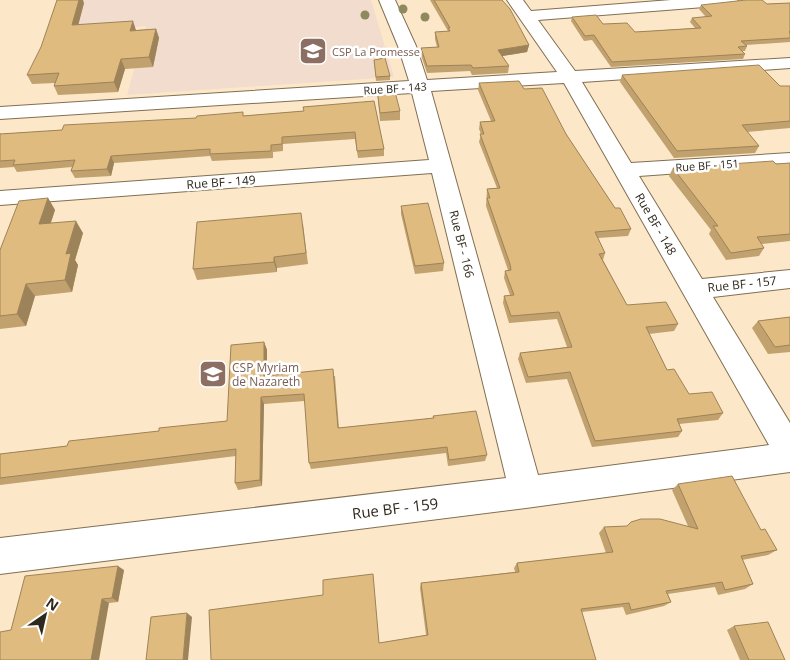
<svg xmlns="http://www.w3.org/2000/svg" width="790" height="660" font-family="'Open Sans',sans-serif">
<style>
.education{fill:#f1dcce}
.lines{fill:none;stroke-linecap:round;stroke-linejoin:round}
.street-casing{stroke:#816f52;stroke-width:2}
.street{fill:#fff;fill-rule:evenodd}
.tree{fill:#8f895e}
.wall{fill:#c1a16d}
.shaded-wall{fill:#9d8359}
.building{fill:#e0bb7f;stroke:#9d8359}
.labels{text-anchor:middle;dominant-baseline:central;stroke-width:5;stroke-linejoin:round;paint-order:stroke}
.far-education-label{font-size:11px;fill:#785e54;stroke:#fff;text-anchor:start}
.far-street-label{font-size:11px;fill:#2f281c;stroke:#fff}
.street-label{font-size:12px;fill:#2f281c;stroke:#fff}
.education-label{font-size:12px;fill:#785e54;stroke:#fff;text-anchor:start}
.near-street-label{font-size:15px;fill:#2f281c;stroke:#fff}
</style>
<rect width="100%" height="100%" fill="#fce8c8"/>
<path class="education" d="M64,0H371L394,77L127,95L146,26L49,35Z"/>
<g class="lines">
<g class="street-casing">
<path id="street" d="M379,0H395L416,46L427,80L557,72L507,0H523L531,11L671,0H738L735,3L730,5L538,20L575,71L790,58V68L582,82L631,163L790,153V165L639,176L702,279L790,270V288L713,297L790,423V472L526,508L0,574V538L506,478L432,173L0,205V191L429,160L412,93L0,119V107L409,81L398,46ZM564,83L769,445L538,475L431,91Z"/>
</g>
<use href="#street" class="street"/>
</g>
<g class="tree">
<circle cx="403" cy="9" r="4.5"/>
<circle cx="365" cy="15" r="4.5"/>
<circle cx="425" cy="17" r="4.5"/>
</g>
<path class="wall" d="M430,0H502L529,45L527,52L502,56L509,66L508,73L472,75L470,71L427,73L421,55V48L437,47L435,39V32L448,31Z
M84,3L78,24L136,30L156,29L159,38L153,67L125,69L118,92L58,95L54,86L55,83L32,84L27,75Z
M790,3V42L746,45L747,46L745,51H742L745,54L743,59L611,67L592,40L584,41L571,21L572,17L635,32L695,28L690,22L692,18L706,17L699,9L701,5L767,4Z
M374,60L390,76V80L376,81Z
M622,75L780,86H790V128L747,132L759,146L755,153L674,158L620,82Z
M479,83L524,89L566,134L615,208L631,229L628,236L598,238L605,253L603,260L627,305L678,324L674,331L649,334L667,370L689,394L723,413L718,420L679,424L682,431L678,437L592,447L567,379L526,383L518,359L520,353L567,347L557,319L509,323L503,303L504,296L510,295L504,278L505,271L508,270L486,206L487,189L497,188L479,142L481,134L479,129L480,122L491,121L478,90Z
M377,89L400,111V120L380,121Z
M374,101L384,149V156L358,158L355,139L283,144V151L273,152V158L212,161L210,156L114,163L111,176L75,178L71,171L72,167L17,172L14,167L0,168V133L1,134L62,130L304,111Z
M790,163V241L761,244L764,248L759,256L726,260L709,234L711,230L669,176L673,168Z
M48,198L55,210L51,223L83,233L75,260L78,265L72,292L35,296L26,326L0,329V250Z
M401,206L444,263L443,271L415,274L401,214Z
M303,224L308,264L277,268V272L197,280L193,269Z
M790,317V352L768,354L752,328L758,321Z
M264,342L267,350V376H335L339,428L433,418V416L487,455L485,461L448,466L446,453L311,469L309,463L305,401L264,404L262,486L238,490L235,483L236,456L0,485V454L67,446L227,421Z
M678,484L761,530L777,550L768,555L742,560L753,584L745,589L718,595L715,587L668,594L671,602L664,606L626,615L623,607L582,612L379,643L426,635L420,588L421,583L515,572L514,568L517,563L606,553L599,533L604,527L688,526L672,490Z
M124,570L118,602L109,603L11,630Z
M734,626L785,660H740L727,630Z"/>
<path class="shaded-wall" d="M79,0H83L84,3L76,34L72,25Z
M133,21L136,30L130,31Z
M156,29L159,38L153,67L149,57Z
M529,45L527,52L497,57L498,50Z
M121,59L125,69L118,92L114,82Z
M111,156L114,163L111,176L107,169Z
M48,198L55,210L46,236L39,224Z
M76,221L83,233L75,260L78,265L72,292L65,280L66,254Z
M274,257L277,268V272L274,262Z
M26,284L35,296L26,326L17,314Z
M264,342L267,350V383L264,376Z
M261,397L264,404L262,486L260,480Z
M118,566L124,570L118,602L112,598Z
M102,599L109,603L99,660H91Z
M187,613L192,617L188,660H183Z"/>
<path class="building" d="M57,0H79L72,25L133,21L130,31L156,29L149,57L121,59L114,82L54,86L59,73L27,75L41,47Z
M434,0H502L510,9L529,45L498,50L509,66L473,68L471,65L427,66L421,48L439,47L435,32L450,31L448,28H450Z
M746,0H762L767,4L790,3V31L789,32L790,33V38L741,41L747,46L738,47L745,54L612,62L594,35L585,36L572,17L596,15L603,24L627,23L635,32L701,28L692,18L712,16L701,5Z
M385,58L390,76L376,77L374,60Z
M759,65L780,86H790V121L742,125L759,146L677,151L622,75Z
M519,81L524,89L542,88L566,134L615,208H620L631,229L595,232L605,253L599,254L627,305L666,302L678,324L646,327L667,370L674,369L689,394L712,392L723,413L677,419L682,431L595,441L570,372L528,377L520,353L572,347L559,312L511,316L504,296L514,295L505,271L511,270L510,264L487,198H490L487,189L500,188L480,134H484L480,122L495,121L479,83Z
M394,88L400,111L380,113L377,89Z
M374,101L384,149L357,151L355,132L282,137V144L271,145V151L210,154V149L111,156L107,169L71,171L75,160L13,165L15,160L0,161V134L62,130L64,125L196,118L197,116L243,112V116L304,111L303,107Z
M773,161L776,164L790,163V234L757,237L764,248L731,253L713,226H718L673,168Z
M48,198L39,224L76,221L66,254L71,253L65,280L26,284L17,314L0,316V250L19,201Z
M428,203L444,263L415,266L401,206Z
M301,213L306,253L274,257V262L193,269L197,222Z
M790,317V345L775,347L758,321Z
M264,342V376L333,369L338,428L434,418L433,416L476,411L487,455L449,460L447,447L309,463L304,394L261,397L260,480L235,483L236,449L0,478V454L67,446L69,441L159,431V428L227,421L231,345Z
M732,476L761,530L765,529L777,550L741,556L753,584L725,590L722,582L666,591L671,602L631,610L629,603L581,609L596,660H211L209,610L323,595V580L373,574L379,643L428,635L421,583L519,572L517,563L613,552L604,527L627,526L631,522L641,519H660L698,529L678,484Z
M118,566L112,598L102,599L91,660H0V632L11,630L25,576Z
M187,613L183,660H146L151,617Z
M768,622L785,660H749L734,626Z"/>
<defs>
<g id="school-square" transform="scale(1.4375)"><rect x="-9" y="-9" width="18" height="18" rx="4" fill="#8d6e63" stroke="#fff"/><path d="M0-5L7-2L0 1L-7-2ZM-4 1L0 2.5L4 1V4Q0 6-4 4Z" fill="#fff"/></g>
</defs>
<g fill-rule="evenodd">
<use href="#school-square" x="313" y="51"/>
<use href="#school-square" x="213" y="374"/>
</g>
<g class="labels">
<g class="far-education-label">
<text x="332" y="51">CSP La Promesse</text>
</g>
<g class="far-street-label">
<text transform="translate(395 88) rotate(-4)">Rue BF - 143</text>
<text transform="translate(707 165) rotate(-4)">Rue BF - 151</text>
</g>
<g class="street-label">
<text transform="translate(221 182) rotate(-4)">Rue BF - 149</text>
<text transform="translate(656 224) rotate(60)">Rue BF - 148</text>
<text transform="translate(462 244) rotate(76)">Rue BF - 166</text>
<text transform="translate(742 284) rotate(-6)">Rue BF - 157</text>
</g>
<g class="education-label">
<text x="232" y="367">CSP Myriam<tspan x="232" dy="14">de Nazareth</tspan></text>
</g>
<g class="near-street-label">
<text transform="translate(395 508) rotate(-7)">Rue BF - 159</text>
</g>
</g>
<g transform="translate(45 615) rotate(34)" stroke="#ffffff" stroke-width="4" paint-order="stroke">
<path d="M0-4L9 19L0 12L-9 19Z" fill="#2f281c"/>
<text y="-8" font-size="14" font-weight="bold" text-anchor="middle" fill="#2f281c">N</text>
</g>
</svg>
